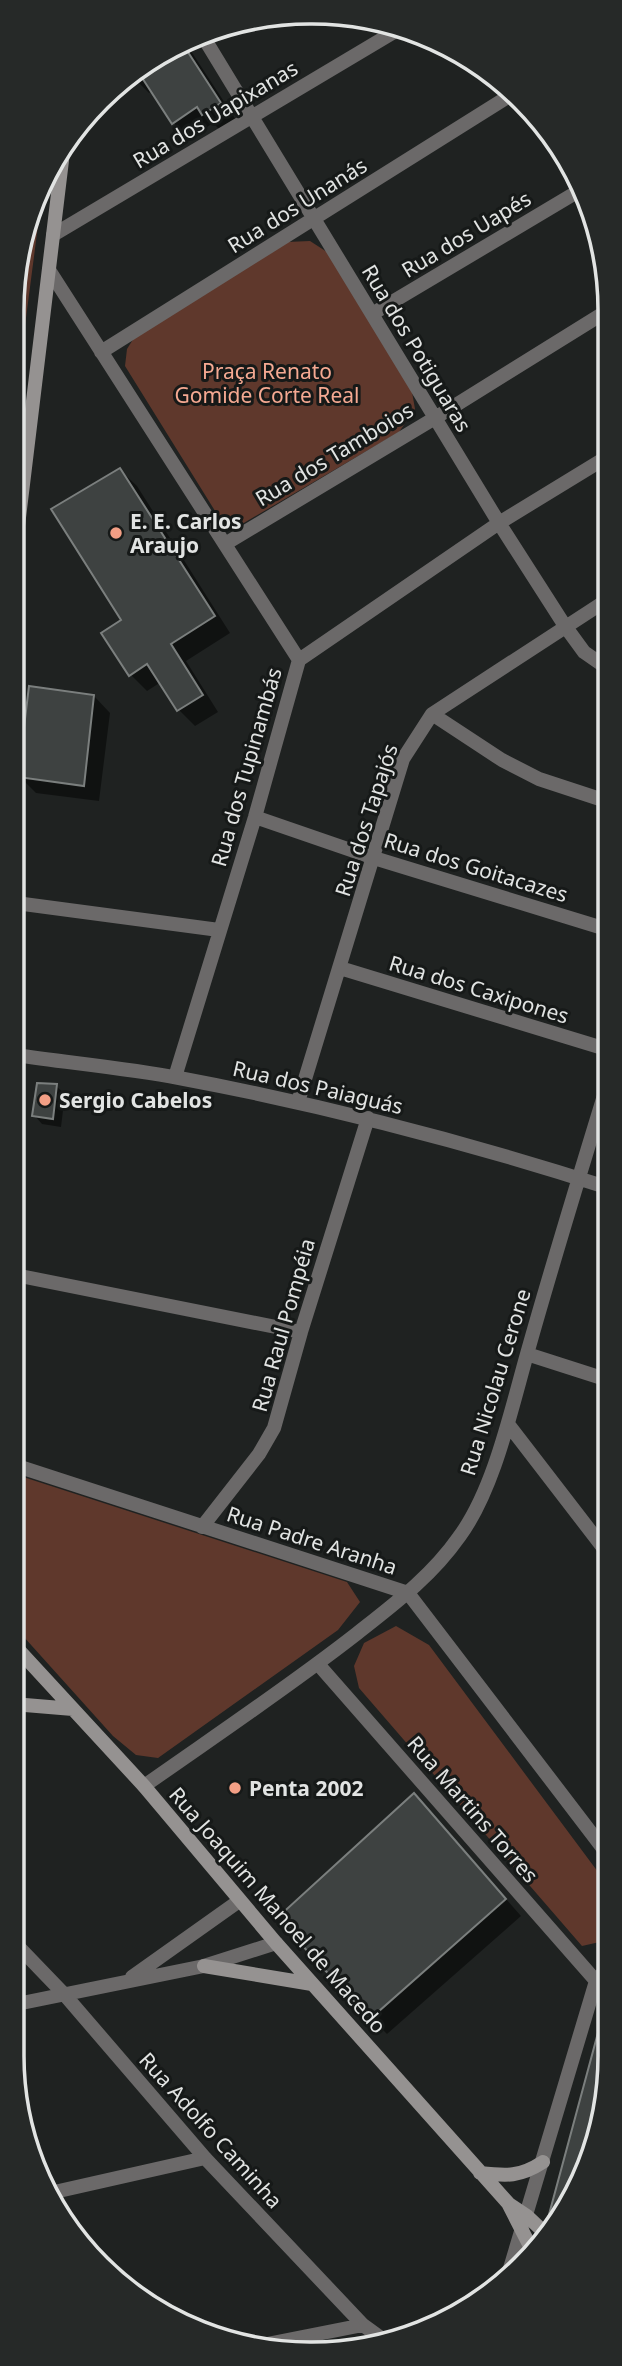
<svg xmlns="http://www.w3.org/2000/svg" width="622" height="2366" font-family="'Noto Sans',sans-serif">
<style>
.green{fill:#5f382c}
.shadow{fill:#0007}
.building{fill:#3e4241;stroke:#7b7f7e;stroke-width:2}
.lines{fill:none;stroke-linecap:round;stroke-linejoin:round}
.street{stroke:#6b6969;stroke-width:14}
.secondary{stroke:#959291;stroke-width:14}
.poi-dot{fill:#f39f85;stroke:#161918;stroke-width:2.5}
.labels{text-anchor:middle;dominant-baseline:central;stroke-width:6;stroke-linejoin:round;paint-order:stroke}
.street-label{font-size:21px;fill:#e2e4e3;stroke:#161918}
.park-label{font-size:21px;fill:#f5a992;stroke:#161918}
.poi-label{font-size:21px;font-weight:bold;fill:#e2e4e3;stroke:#161918;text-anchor:start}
.rim{fill:none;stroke:#e2e4e3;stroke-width:3.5}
</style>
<rect width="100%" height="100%" fill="#1f2221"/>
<path class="green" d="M42,195L17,387L18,253Z
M310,241L327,252L412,392L415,409L399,432L237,527H225L125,366L127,349L137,333L287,242Z
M14,1474L347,1582L360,1602L338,1630L158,1758L136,1755L113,1736L14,1626Z
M396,1626L429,1645L604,1880V1941L582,1946L359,1688L354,1666L364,1643Z"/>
<path class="shadow" d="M187,45L236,120L220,130L213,123L189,139L173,122L153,91L149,93L132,76L145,63Z
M120,470L137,486L230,633L186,661L218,712L195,726L179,710L161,682L147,691L131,675L123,621Z
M94,696L110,713L99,801L36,793L20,777Z
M56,1086L65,1094L61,1127L42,1124L34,1115Z
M430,1812L521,1916L387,2034L371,2018Z
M604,2017V2113L570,2205L552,2211Z"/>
<path class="building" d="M184,46L221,103L202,115L197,107L172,124L137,70L145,63Z
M120,468L215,616L171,644L203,695L177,711L147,664L129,676L101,633L121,620L51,509Z
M29,686L94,695L84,786L18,777Z
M37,1083L57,1084L53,1119L32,1116Z
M414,1793L506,1899L370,2019L277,1918Z
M599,2029L604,2030V2113L570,2205L551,2226L547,2222Z"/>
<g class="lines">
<path class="street" d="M204,38L499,523L565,626L584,652L607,668
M53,235L399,29
M49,270L299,660
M372,314L582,189
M101,352L514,93
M225,544L435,418L607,311
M432,714L502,760L539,779L606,801
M255,817L374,858L606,929
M16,903L219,930
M340,968L606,1049
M15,1055C70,1063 125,1068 179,1078C323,1105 466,1142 606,1187
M175,1077L255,817L299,660L499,523L607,457
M298,1102L403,759L432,714L607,600
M15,1275L301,1332
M527,1354L605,1379
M508,1424L605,1550
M14,1465L408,1593L605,1851
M202,1527L259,1454L274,1428L301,1332L368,1118
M318,1664L596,1981
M144,1786C215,1736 287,1688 355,1635C393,1605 431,1577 459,1537C494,1490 511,1410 527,1354C552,1265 579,1177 606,1089
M13,1941L64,1994L205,2158L363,2325L385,2341
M132,1977L239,1901
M12,2005L204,1966L276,1943
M50,2193L205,2158
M508,2275L596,1981L604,1972
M262,2345L363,2325"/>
<path class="secondary" d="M17,534L64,144
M14,1645L144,1786L276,1943L508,2203L531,2248
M13,1704L73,1709
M204,1966L312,1984
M480,2173C507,2176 520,2177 543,2162
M509,2204L527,2216L545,2233"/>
</g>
<g class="poi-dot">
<circle cx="116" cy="533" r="7"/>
<circle cx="45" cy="1100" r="7"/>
<circle cx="235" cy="1788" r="7"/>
</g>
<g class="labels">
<g class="street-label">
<text transform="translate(215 114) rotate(-31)">Rua dos Uapixanas</text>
<text transform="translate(297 205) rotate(-32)">Rua dos Unanás</text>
<text transform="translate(466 234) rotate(-31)">Rua dos Uapés</text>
<text transform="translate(417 348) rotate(59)">Rua dos Potiguaras</text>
<text transform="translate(334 454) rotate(-31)">Rua dos Tamboios</text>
<text transform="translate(246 767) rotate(-74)">Rua dos Tupinambás</text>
<text transform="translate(366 820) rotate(-72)">Rua dos Tapajós</text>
<text transform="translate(476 867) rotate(17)">Rua dos Goitacazes</text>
<text transform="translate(479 989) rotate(17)">Rua dos Caxipones</text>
<text transform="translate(318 1087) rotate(13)">Rua dos Paiaguás</text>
<text transform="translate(283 1325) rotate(-74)">Rua Raul Pompéia</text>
<text transform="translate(495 1382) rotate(-73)">Rua Nicolau Cerone</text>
<text transform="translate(312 1540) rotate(18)">Rua Padre Aranha</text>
<text transform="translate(473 1809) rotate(49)">Rua Martins Torres</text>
<text transform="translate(278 1910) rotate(49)">Rua Joaquim Manoel de Macedo</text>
<text transform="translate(211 2130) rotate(48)">Rua Adolfo Caminha</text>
</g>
<g class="park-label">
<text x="267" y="371">Praça Renato<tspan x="267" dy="24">Gomide Corte Real</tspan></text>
</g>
<g class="poi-label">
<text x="130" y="521">E. E. Carlos<tspan x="130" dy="24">Araujo</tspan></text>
<text x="59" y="1100">Sergio Cabelos</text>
<text x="249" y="1788">Penta 2002</text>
</g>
</g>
<path d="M0 0H622V2366H0ZM310 24H312A286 286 0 0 1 598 310V2056A286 286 0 0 1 312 2342H310A286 286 0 0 1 24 2056V310A286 286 0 0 1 310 24Z" fill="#262928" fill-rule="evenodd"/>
<path class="rim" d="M310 24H312A286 286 0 0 1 598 310V2056A286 286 0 0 1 312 2342H310A286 286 0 0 1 24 2056V310A286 286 0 0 1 310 24Z"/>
</svg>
